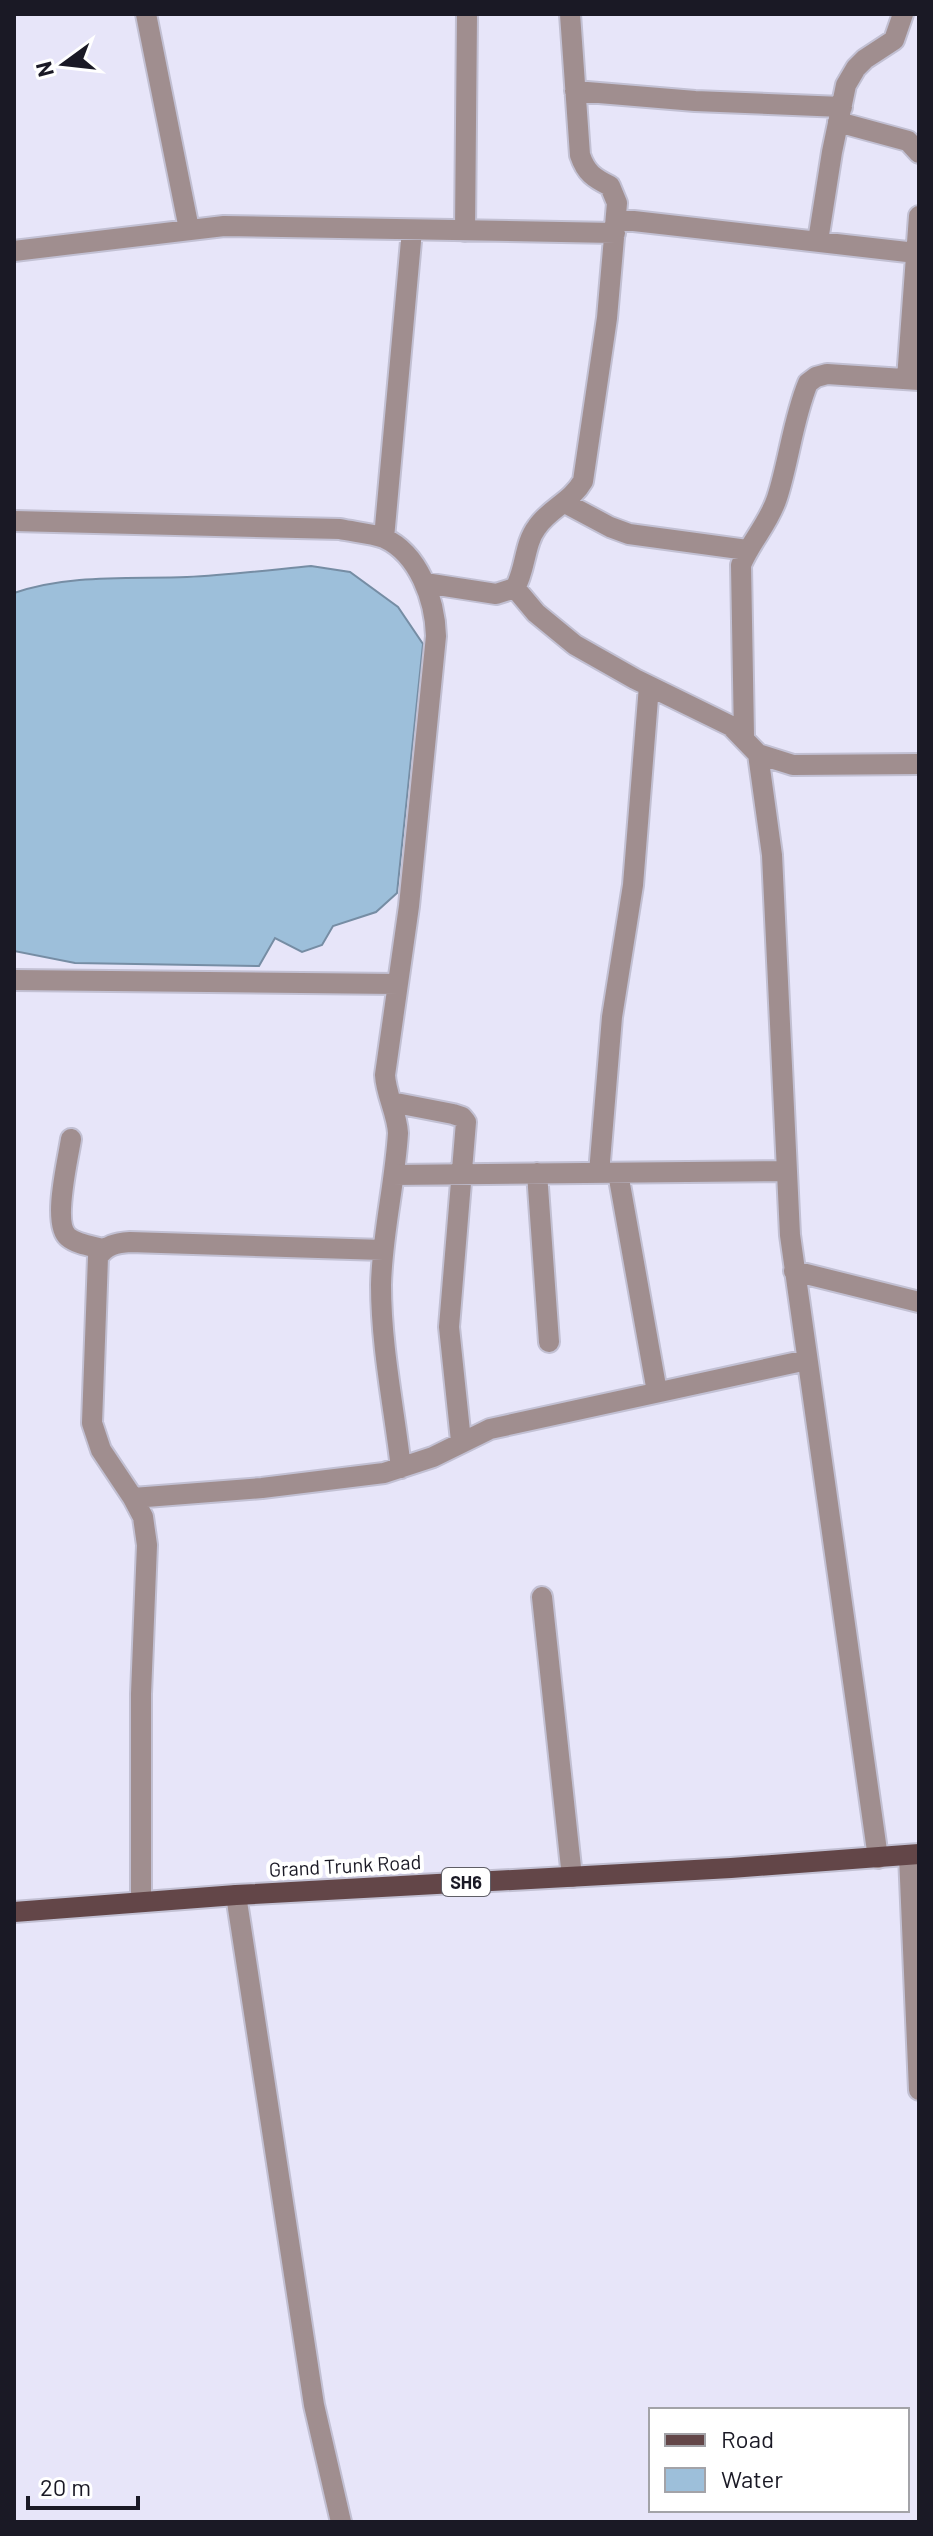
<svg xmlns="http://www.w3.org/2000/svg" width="933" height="2536" font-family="Barlow,sans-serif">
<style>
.water{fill:#9dbfda;stroke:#768da4;stroke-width:2}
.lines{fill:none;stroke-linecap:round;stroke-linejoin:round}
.minor-casing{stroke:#c2c0d3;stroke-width:24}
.major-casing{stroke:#c2c0d3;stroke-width:24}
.minor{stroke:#a08e8f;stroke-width:20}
.major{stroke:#634648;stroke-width:20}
.labels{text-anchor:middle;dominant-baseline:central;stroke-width:8;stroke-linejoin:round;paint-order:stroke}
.shield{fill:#fff;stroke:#5f5e66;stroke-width:2}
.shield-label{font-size:18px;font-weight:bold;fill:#1a1925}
.street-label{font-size:20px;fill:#1a1925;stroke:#fff}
</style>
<rect width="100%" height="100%" fill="#e7e5f9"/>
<path class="water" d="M311,566L350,572L398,607L423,644L397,893L376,912L333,926L322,945L302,952L275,938L259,966L75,963L14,951V593C68,574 130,579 187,577C228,575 270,570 311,566Z"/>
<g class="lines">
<g class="minor-casing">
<path id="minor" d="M146,14L189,229
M575,91L695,101L842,107
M838,122L908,141L919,153
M616,219L916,253
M465,231L467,14
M818,241L832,152L846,85L856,68L865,59L894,40L903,14
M14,251L224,226L615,233
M907,379L919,216
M565,503L610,527L629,534L747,550
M14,521L340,529C353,532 371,533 384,538C419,554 435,600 436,636L409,906L385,1075C386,1095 397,1113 398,1133C395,1184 382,1234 381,1285C381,1346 394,1408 401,1468
M384,538L412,230
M425,583L496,594L515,588C526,569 524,544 537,527C550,508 571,502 583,481L607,318L617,203L610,186C594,178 586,173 580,155L570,14
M515,588L536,613L575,645L635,679L731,726L758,754L793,765L919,764
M744,736L741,565C751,541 769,523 777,498C789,461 793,419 808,383L816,377L827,374L919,380
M758,754L772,855L790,1235L878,1858
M14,980L397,984
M391,1102L453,1114L462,1117L466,1122L449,1327L461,1441
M71,1139C68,1160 52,1223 68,1237C76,1244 92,1246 103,1249
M537,1173L549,1342
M599,1173L612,1017L633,885L649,686
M618,1173L657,1392
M394,1175L787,1171
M794,1271L919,1302
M133,1498L262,1488L384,1473L433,1457L490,1429L807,1360
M542,1597L572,1877
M909,1855L919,2090
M236,1895L314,2405L341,2522
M141,1902V1694L147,1545L143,1517L133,1498L101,1450L92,1423L98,1257C106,1245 116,1243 130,1242L383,1250"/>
</g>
<g class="major-casing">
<path id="major" d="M14,1912L236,1895L731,1868L919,1854"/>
</g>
<use href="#minor" class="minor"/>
<use href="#major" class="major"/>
</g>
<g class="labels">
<rect class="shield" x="442" y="1868" width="48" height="28" rx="6"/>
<g class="shield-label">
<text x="466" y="1882">SH6</text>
</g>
<g class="street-label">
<text transform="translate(345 1865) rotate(-3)">Grand Trunk Road</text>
</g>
</g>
<rect width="933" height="2536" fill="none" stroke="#1a1925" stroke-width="32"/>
<rect x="649" y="2408" width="260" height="104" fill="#ffffff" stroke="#a3a3a8" stroke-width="2"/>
<rect x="665" y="2434" width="40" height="12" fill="#634648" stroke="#a3a3a8" stroke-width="2"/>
<text x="721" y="2448" font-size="24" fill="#1a1925">Road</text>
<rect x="665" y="2468" width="40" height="24" fill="#9dbfda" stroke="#a3a3a8" stroke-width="2"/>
<text x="721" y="2488" font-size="24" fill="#1a1925">Water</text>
<g transform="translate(64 64) rotate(255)" stroke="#ffffff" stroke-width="6" paint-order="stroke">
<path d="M0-6L14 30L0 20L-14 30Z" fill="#1a1925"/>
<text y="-12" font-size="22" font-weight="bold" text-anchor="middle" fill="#1a1925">N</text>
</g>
<path d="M28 2496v12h110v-12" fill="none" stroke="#1a1925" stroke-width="4"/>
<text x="40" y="2496" font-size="24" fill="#1a1925" stroke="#ffffff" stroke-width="6" paint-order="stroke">20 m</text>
</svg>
